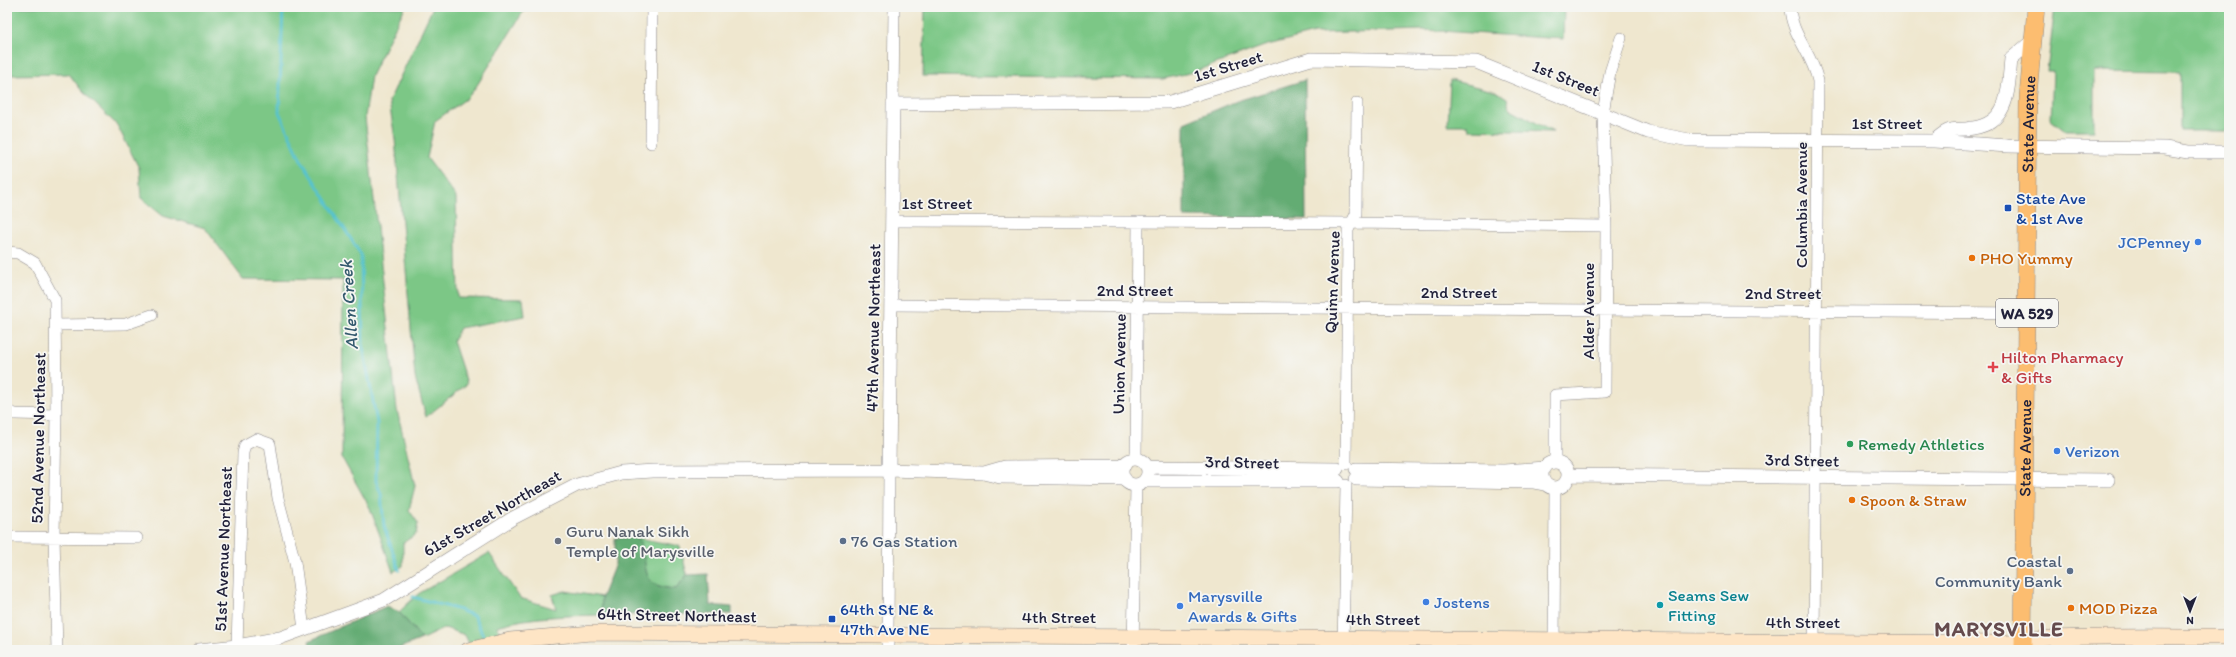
<svg xmlns="http://www.w3.org/2000/svg" width="2236" height="657" font-family="Itim,sans-serif">
<style>
.green{fill:#7bc786;stroke:#4e7460}
.forest{fill:#64ac73;stroke:#436757}
.lines{fill:none;stroke-linecap:round;stroke-linejoin:round}
.stream{stroke:#56c3ce;stroke-width:3}
.minor-casing{stroke:#888485;stroke-width:12}
.tertiary-casing{stroke:#888485;stroke-width:14}
.secondary-casing{stroke:#888485;stroke-width:16}
.primary-casing{stroke:#888485;stroke-width:18}
.minor{stroke:#fff;stroke-width:11}
.tertiary{stroke:#fff;stroke-width:13}
.secondary{stroke:#fee5c5;stroke-width:15}
.primary{stroke:#fcbd6f;stroke-width:17}
.transit-dot{fill:#1a4fb4;stroke:#f6f6f2;stroke-width:1.5}
.shop-dot{fill:#3f7fe0;stroke:#f6f6f2;stroke-width:1.5}
.food-dot{fill:#e8710a;stroke:#f6f6f2;stroke-width:1.5}
.health-dot{fill:#e0444e;stroke:#f6f6f2;stroke-width:1.5}
.leisure-dot{fill:#2e9e5b;stroke:#f6f6f2;stroke-width:1.5}
.worship-dot{fill:#6b7280;stroke:#f6f6f2;stroke-width:1.5}
.service-dot{fill:#5c6f8a;stroke:#f6f6f2;stroke-width:1.5}
.culture-dot{fill:#0f9aa8;stroke:#f6f6f2;stroke-width:1.5}
.labels{text-anchor:middle;dominant-baseline:central;stroke-width:3.5;stroke-linejoin:round;paint-order:stroke}
.shield{fill:#f6f6f2;stroke:#626272;stroke-width:1}
.shield-label{font-size:16px;font-weight:bold;fill:#22223b}
.street-label{font-size:17px;fill:#22223b;stroke:#f6f6f2}
.transit-label{font-size:17px;fill:#164399;stroke:#f6f6f2;text-anchor:start}
.shop-label{font-size:17px;fill:#366cbe;stroke:#f6f6f2;text-anchor:start}
.food-label{font-size:17px;fill:#c56008;stroke:#f6f6f2;text-anchor:start}
.health-label{font-size:17px;fill:#be3a42;stroke:#f6f6f2;text-anchor:start}
.leisure-label{font-size:17px;fill:#27864d;stroke:#f6f6f2;text-anchor:start}
.worship-label{font-size:17px;fill:#5b616d;stroke:#f6f6f2;text-anchor:start}
.service-label{font-size:17px;fill:#4e5e75;stroke:#f6f6f2;text-anchor:start}
.culture-label{font-size:17px;fill:#0d838f;stroke:#f6f6f2;text-anchor:start}
.water-label{font-size:18px;font-style:italic;fill:#345a6e;stroke:#f6f6f2}
.district-label{font-size:21px;font-weight:bold;letter-spacing:1px;fill:#654b4d;stroke:#f6f6f2}
</style>
<rect width="100%" height="100%" fill="#f6f6f2"/>
<filter id="ink" filterUnits="userSpaceOnUse"><feTurbulence type="fractalNoise" baseFrequency=".025" numOctaves="2"/><feDisplacementMap in="SourceGraphic" scale="8" xChannelSelector="R" yChannelSelector="G"/><feConvolveMatrix kernelMatrix="1 2 1 2 8 2 1 2 1" color-interpolation-filters="sRGB"/></filter>
<filter id="wash" filterUnits="userSpaceOnUse"><feTurbulence type="fractalNoise" baseFrequency=".012" numOctaves="4" result="noise"/><feDisplacementMap in="SourceGraphic" scale="16" xChannelSelector="R" yChannelSelector="G"/><feGaussianBlur stdDeviation="0.9" result="paint"/><feColorMatrix in="noise" values="0 0 0 0 0 0 0 0 0 0 0 0 0 0 0 0 0 1.4 0 .05"/><feComposite in="paint" operator="in"/></filter>
<g filter="url(#wash)">
<rect width="100%" height="100%" fill="#efe7cf"/>
<path class="green" d="M7,7H405L371,76L365,117L397,410L415,486L409,510L418,523L416,534L403,543V566L393,572L370,508L342,458L343,280L243,279L205,228L163,216L141,198L139,168L117,125L82,91L69,74L7,75Z
M433,7H538L523,12L474,90L467,98L435,121L427,158L456,197L458,298L523,299L525,316L460,328L453,341L467,384L426,417L415,377L395,139L389,101Z
M925,7H1564L1563,39L1425,30L1314,33L1264,46L1194,72L1163,79L923,76Z
M2055,7H2229L2228,131H2180V72L2094,71V130H2064L2051,120L2053,71H2047Z
M1450,80L1497,92L1507,98L1509,108L1553,132L1469,130L1468,125H1448Z
M638,538L680,546L687,575L676,589C633,586 652,564 638,538Z
M489,553L520,598L556,609L552,595L565,591L602,597L601,615C566,616 531,616 497,626L507,650H472L465,635L445,628L422,639L399,612L418,594Z"/>
<path class="forest" d="M1305,80L1306,219L1184,217V123L1237,101Z
M615,538H638C652,563 634,587 676,589L687,575L708,574L710,605L732,607V614L601,615L602,597L615,564Z
M387,606L399,612L422,639L395,650H311L309,641Z"/>
<g class="lines">
<path class="stream" d="M283,7L279,112L301,160L361,255L363,347L377,423L376,481L381,494L384,526L399,570
M413,597L460,610L474,616L486,641"/>
</g>
</g>
<g filter="url(#ink)">
<g class="lines">
<g class="minor-casing">
<path id="minor" d="M1790,7C1791,35 1812,52 1818,81L1814,650
M893,104L894,7
M651,143L652,7
M892,221L1352,223L1606,226
M7,252L18,253L35,263L55,300L56,415L54,537L57,650
M892,305L2027,313
M56,325L126,324L152,315
M7,411L15,414L56,415
M1136,458L1138,222
M1555,462V395L1605,392L1606,226L1603,113L1610,72L1621,38
M1346,464L1348,230L1356,214L1357,103
M7,537L137,538
M888,635L889,470
M237,646L243,453L245,445L256,439L270,444L278,498L295,562L304,629
M1133,650L1136,485
M1343,650L1346,485
M1554,650L1555,489"/>
</g>
<g class="tertiary-casing">
<path id="tertiary" d="M1934,141C1952,124 1952,132 1973,128C2010,123 2008,88 2011,59L2032,41
M1122 472a13 13 0 1 1 26 0a13 13 0 1 1-26 0Z
M1542 475a13 13 0 1 1 26 0a13 13 0 1 1-26 0Z
M1147,467L1337,469
M1356,469L1504,471L1545,468
M889,470L893,104L1170,102L1311,59L1476,62L1648,132L1689,140L1934,141L2008,146L2165,148L2188,152H2229
M984,473L1005,467L1124,466
M1568,475L2108,480
M1356,479L1534,482L1545,484
M1145,481H1338
M888,635V650
M199,650L237,646L280,638L384,600L513,518L577,485L621,473L653,471L889,470L983,473L1000,477L1125,479"/>
</g>
<g class="secondary-casing">
<path id="secondary" d="M468,650L510,640L592,633L2006,643C2022,643 2036,638 2051,638C2111,636 2170,637 2229,637"/>
</g>
<g class="primary-casing">
<g id="primary">
<path id="s1" d="M2023,650L2028,96L2036,7"/>
</g>
</g>
<use href="#minor" class="minor"/>
<use href="#tertiary" class="tertiary"/>
<use href="#secondary" class="secondary"/>
<use href="#primary" class="primary"/>
</g>
</g>
<g class="transit-dot">
<rect x="2004" y="204" width="8" height="8" rx="2"/>
<rect x="828" y="615" width="8" height="8" rx="2"/>
</g>
<g class="shop-dot">
<circle cx="2198" cy="242" r="4"/>
<circle cx="2057" cy="451" r="4"/>
<circle cx="1426" cy="602" r="4"/>
<circle cx="1180" cy="606" r="4"/>
</g>
<g class="food-dot">
<circle cx="1972" cy="258" r="4"/>
<circle cx="1852" cy="500" r="4"/>
<circle cx="2071" cy="608" r="4"/>
</g>
<path class="health-dot" d="M1991 361h4v4h4v4h-4v4h-4v-4h-4v-4h4z"/>
<circle class="leisure-dot" cx="1850" cy="444" r="4"/>
<circle class="worship-dot" cx="558" cy="541" r="4"/>
<g class="service-dot">
<circle cx="843" cy="541" r="4"/>
<circle cx="2070" cy="571" r="4"/>
</g>
<circle class="culture-dot" cx="1660" cy="605" r="4"/>
<g class="labels">
<rect class="shield" x="1996" y="299" width="62" height="28" rx="3"/>
<g class="shield-label">
<text x="2027" y="313">WA 529</text>
</g>
<g class="street-label">
<text transform="translate(1228 66) rotate(-17)">1st Street</text>
<text transform="translate(1566 78) rotate(22)">1st Street</text>
<text x="1887" y="123">1st Street</text>
<text stroke="none"><textPath href="#s1" startOffset="526">State Avenue</textPath></text>
<text x="937" y="203">1st Street</text>
<text transform="translate(1801 205) rotate(-90)">Columbia Avenue</text>
<text transform="translate(1332 282) rotate(-88)">Quinn Avenue</text>
<text x="1135" y="290">2nd Street</text>
<text x="1459" y="292">2nd Street</text>
<text x="1783" y="293">2nd Street</text>
<text transform="translate(1588 311) rotate(-90)">Alder Avenue</text>
<text transform="translate(873 328) rotate(-89)">47th Avenue Northeast</text>
<text transform="translate(1119 364) rotate(-89)">Union Avenue</text>
<text transform="translate(38 438) rotate(-89)">52nd Avenue Northeast</text>
<text stroke="none"><textPath href="#s1" startOffset="202">State Avenue</textPath></text>
<text transform="translate(1802 460) rotate(1)">3rd Street</text>
<text transform="translate(1242 462) rotate(1)">3rd Street</text>
<text transform="translate(492 513) rotate(-30)">61st Street Northeast</text>
<text transform="translate(223 549) rotate(-88)">51st Avenue Northeast</text>
<text transform="translate(677 615) rotate(1)">64th Street Northeast</text>
<text x="1059" y="617">4th Street</text>
<text x="1383" y="619">4th Street</text>
<text x="1803" y="622">4th Street</text>
</g>
<g class="transit-label">
<text x="2016" y="198">State Ave<tspan x="2016" dy="20">&amp; 1st Ave</tspan></text>
<text x="840" y="609">64th St NE &amp;<tspan x="840" dy="20">47th Ave NE</tspan></text>
</g>
<g class="shop-label">
<text x="2190" y="242" text-anchor="end">JCPenney</text>
<text x="2065" y="451">Verizon</text>
<text x="1188" y="596">Marysville<tspan x="1188" dy="20">Awards &amp; Gifts</tspan></text>
<text x="1434" y="602">Jostens</text>
</g>
<g class="food-label">
<text x="1980" y="258">PHO Yummy</text>
<text x="1860" y="500">Spoon &amp; Straw</text>
<text x="2079" y="608">MOD Pizza</text>
</g>
<g class="health-label">
<text x="2001" y="357">Hilton Pharmacy<tspan x="2001" dy="20">&amp; Gifts</tspan></text>
</g>
<g class="leisure-label">
<text x="1858" y="444">Remedy Athletics</text>
</g>
<g class="worship-label">
<text x="566" y="531">Guru Nanak Sikh<tspan x="566" dy="20">Temple of Marysville</tspan></text>
</g>
<g class="service-label">
<text x="851" y="541">76 Gas Station</text>
<text x="2062" y="561" text-anchor="end">Coastal<tspan x="2062" dy="20">Community Bank</tspan></text>
</g>
<g class="culture-label">
<text x="1668" y="595">Seams Sew<tspan x="1668" dy="20">Fitting</tspan></text>
</g>
<g class="water-label">
<text transform="translate(349 305) rotate(-94)">Allen Creek</text>
</g>
<g class="district-label">
<text x="1999" y="628">MARYSVILLE</text>
</g>
</g>
<rect width="2236" height="657" fill="none" stroke="#f6f6f2" stroke-width="24"/>
<g transform="translate(2190 611) rotate(180)" stroke="#f6f6f2" stroke-width="3" paint-order="stroke">
<path d="M0-3L7 15L0 10L-7 15Z" fill="#22223b"/>
<text y="-6" font-size="11" font-weight="bold" text-anchor="middle" fill="#22223b">N</text>
</g>
</svg>
